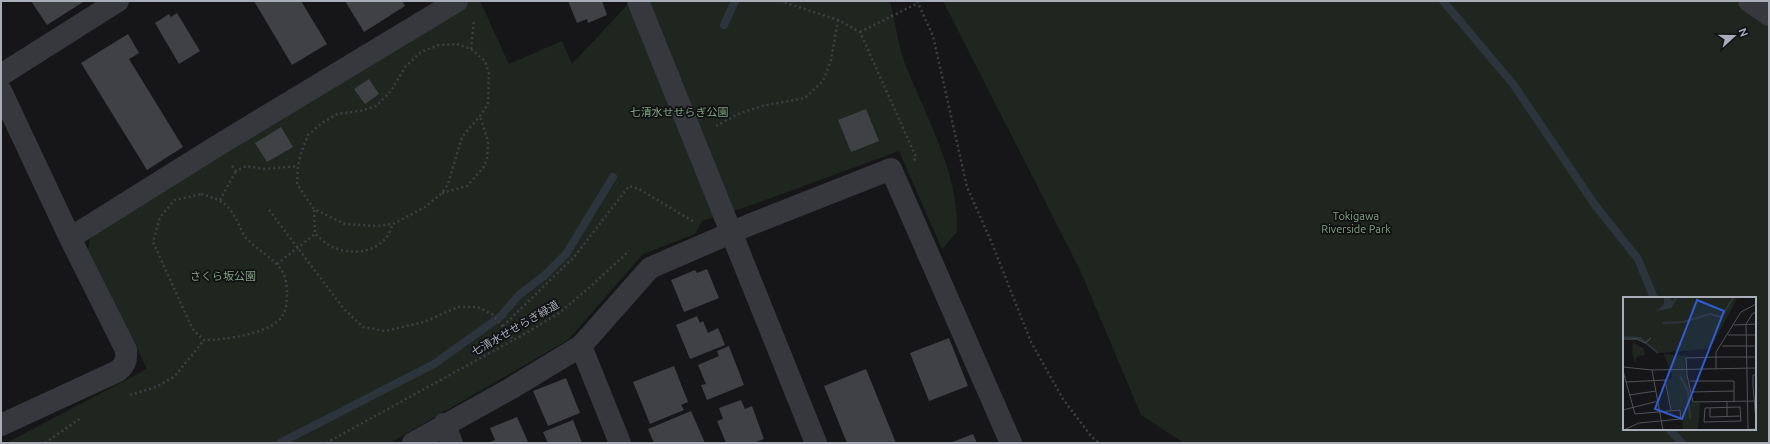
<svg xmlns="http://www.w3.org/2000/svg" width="1770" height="444" font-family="Ubuntu,'Noto Sans JP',sans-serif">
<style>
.green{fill:#1e261f;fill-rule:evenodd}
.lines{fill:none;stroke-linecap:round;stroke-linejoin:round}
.stream{stroke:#2c353c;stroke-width:8}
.building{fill:#404145}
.path{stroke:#3d3f44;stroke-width:2.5;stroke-dasharray:2 3;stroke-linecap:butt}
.minor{stroke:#37383d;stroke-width:22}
.labels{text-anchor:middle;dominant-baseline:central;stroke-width:3.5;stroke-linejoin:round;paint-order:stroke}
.park-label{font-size:11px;fill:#7fa381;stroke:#111113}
.street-label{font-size:11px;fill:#a8adb8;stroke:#111113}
.inset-river{fill:none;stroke:#2c353c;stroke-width:2}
.inset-road{fill:none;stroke:#505258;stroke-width:1}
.view{fill:#325cd3;fill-opacity:0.15;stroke:#325cd3;stroke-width:2}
.inset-edge{fill:none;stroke:#a8adb8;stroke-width:2}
</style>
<rect width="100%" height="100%" fill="#161618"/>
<path class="green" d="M471,1H480L509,64L562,41L572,64L631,1H890C895,21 898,42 904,61C925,116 959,171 957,232L942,249L899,151L752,205L702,221L695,234L643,254L568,340L390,443H6L147,369L88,249L91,236Z
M943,1H1769V443H1184L1141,415L1080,270ZM1624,298H1755V429H1624Z"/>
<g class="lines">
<path class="stream" d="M1443,1L1513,84L1595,205L1638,259L1654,298
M724,25L735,1
M1669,429L1682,443
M280,443L434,364L500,317L519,295L544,276L566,254L613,177"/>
</g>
<path class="building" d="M31,1H82L83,2L47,25Z
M254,1H301L327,44L292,65Z
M345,1H402L405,6L364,32Z
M568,1H602L607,15L588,23L587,19L577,23Z
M177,13L200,51L179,64L155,23L169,14L171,17Z
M128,34L139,53L129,59L183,147L147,170L81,63Z
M369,79L379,94L365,104L354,89Z
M866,109L879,141L851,152L838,120Z
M281,127L293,147L267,162L255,143Z
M707,269L719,298L684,312L671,280L695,270L697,273Z
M697,316L700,323L703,321L708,333L718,328L725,345L690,359L676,325Z
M949,338L968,386L929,401L910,353Z
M729,346L744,385L707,400L701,385L706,384L698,365L719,356L717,351Z
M674,366L688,402L681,405L684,410L650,424L633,382Z
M866,369L896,443H847L824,386Z
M566,378L580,413L548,426L533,391Z
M741,400L745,409L752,406L764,439L754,443H726L717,421L723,419L719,408Z
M691,411L705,443H654L648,429Z
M517,417L528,442L488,443L495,440L490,428Z
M573,420L582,443H548L543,432Z
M973,434L977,443H950Z"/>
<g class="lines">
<path class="path" d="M780,1L838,20L860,32L916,157L914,161
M917,1L933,36L967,187L991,241L1031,342L1063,399L1091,436L1099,443
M860,32L918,3
M457,44L471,49L485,61L489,74L488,104L480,116L462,137L448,184L442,193L425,207L393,224L376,226L345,224L314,209L297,184L298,166L301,153L308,135L322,123L337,114L360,111L376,106L391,91L405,67L421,52L439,45Z
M471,49L474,20
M716,126L738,114L762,106L805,98L823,81L831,60L838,20
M232,166L236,171L246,166L264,169L298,166
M442,193L467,186L483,168L487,159L488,141L480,116
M201,194C224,201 228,203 239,225C241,229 243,235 246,238C257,250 273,257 282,271C286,277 287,286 287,294C287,300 286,310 283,315C272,334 224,340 204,340L194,331L188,319L153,242L160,217L175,200Z
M220,200L236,171
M269,210L344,309L363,327L385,331L424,322L458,307H478L493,315L513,339
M314,210L315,234C320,238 325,243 330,246C349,255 372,254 386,238C389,235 391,228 393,224
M277,264L315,234
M503,326L575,256L629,186L639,189L694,222
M130,395L156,387L175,376L204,340
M45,443L81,418
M326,443L528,332L559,313L590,287L629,251"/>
<path class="minor" d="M638,1L816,443
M1749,1L1769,15
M1,75L118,1
M1,91L70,238L126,350C127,360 125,365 118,371L1,425
M70,238L217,146L457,1
M581,346L620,443
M444,424L452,443
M413,443L510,389L581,346L650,268L749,225L891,169L1011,443"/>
</g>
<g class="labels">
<g class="park-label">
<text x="679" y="112">七清水せせらぎ公園</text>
<text x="1356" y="216">Tokigawa<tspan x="1356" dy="13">Riverside Park</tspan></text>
<text x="223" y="276">さくら坂公園</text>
</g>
<g class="street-label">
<text transform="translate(515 328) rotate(-30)">七清水せせらぎ緑道</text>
</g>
</g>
<g transform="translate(1623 297)">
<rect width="133" height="133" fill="#161618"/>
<path d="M0,0H115L90,46L84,52L35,56L23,45L0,40ZM10,45L21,52L22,58L13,60V67L9,55ZM41,57L70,60H63L62,74L70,106H77L75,133L60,132L58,112H49L43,83L48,82L49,78Z" fill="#1e261f"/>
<path d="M41,0H47L49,4L55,0L48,11L34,14L41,7Z" fill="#2c353c"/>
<path class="inset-river" d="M40,26L60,25L87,17L98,20L111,0M0,40L17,41L35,56M57,79L65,94L67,122"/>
<path class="inset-road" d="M133,7L118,15L93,55V60L63,61L64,78L70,105L133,104M111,28L133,27M105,38H133M0,42H14L22,46L28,41M99,49H133M0,70L29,73L133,71M93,72V60H133M29,73L40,133M0,74L12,117L57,113L58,122L16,126L3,132M133,78H130V89L133,124M67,84H111V105M3,85L42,83L48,113M69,95L111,94M6,98L33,94M104,105V120M117,110L118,124L81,125L82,111ZM87,111V120L118,119M0,113L35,104M125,132L123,27L130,16H133M113,133L133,132"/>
<path class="view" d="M74,3L101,14L59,122L32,112Z"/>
<rect width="133" height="133" class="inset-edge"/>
</g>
<rect width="1770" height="444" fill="none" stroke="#a8adb8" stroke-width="4"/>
<g transform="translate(1734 36) rotate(69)" stroke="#111113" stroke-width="3" paint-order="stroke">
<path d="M0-3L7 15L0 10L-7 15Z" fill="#a8adb8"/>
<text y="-6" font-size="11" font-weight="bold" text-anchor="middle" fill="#a8adb8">N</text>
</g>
</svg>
